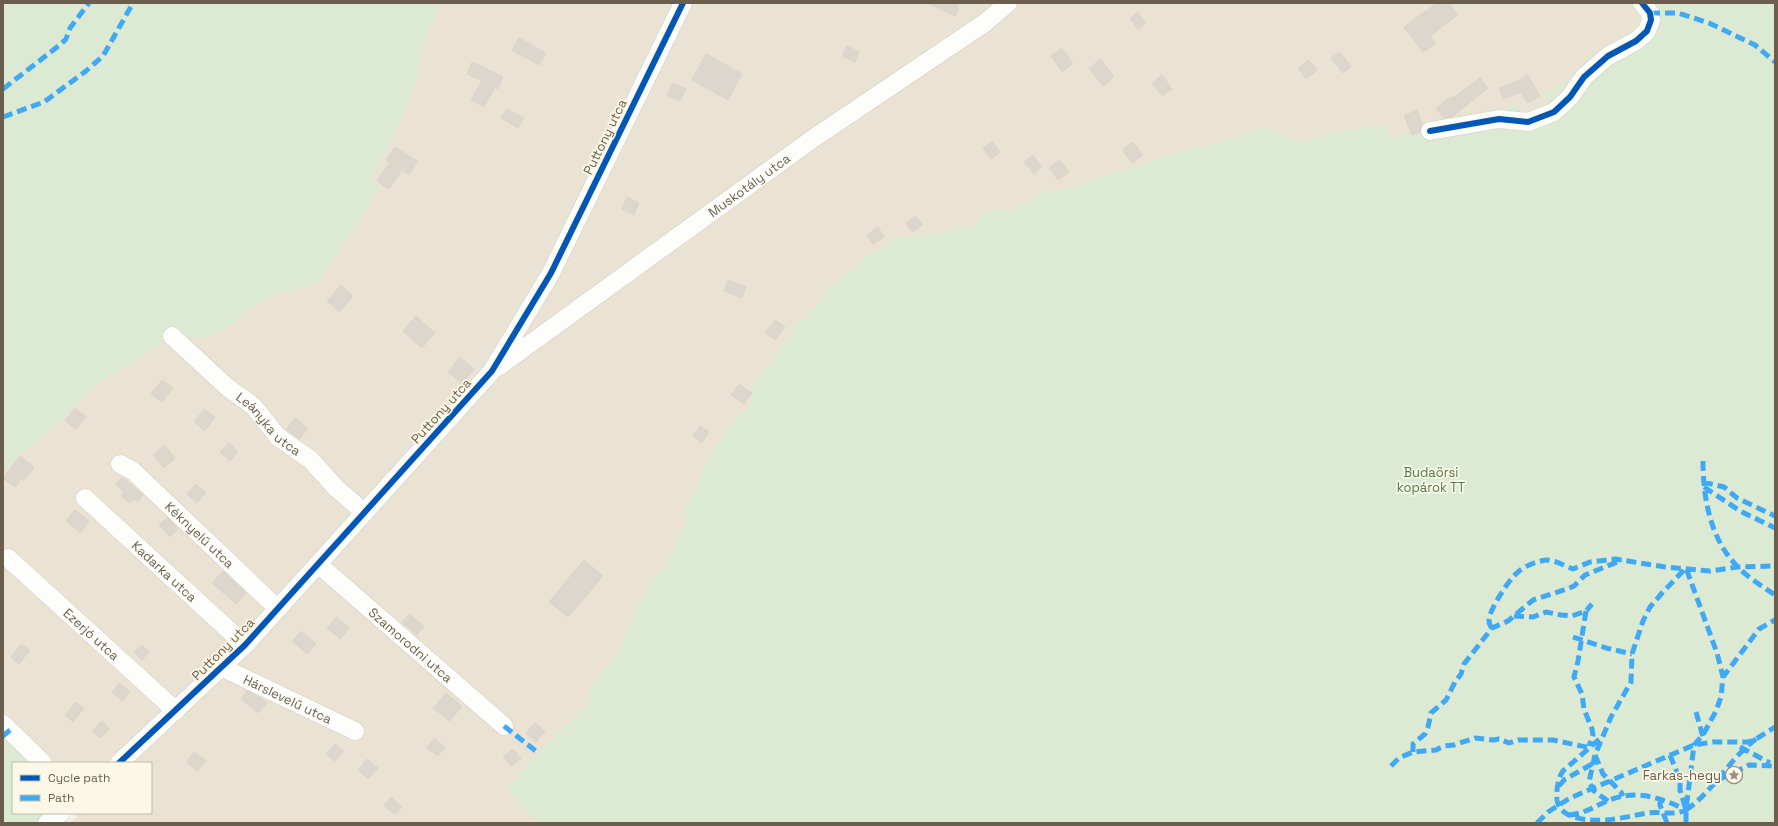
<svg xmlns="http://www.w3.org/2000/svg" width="1778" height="826" font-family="'Space Grotesk',sans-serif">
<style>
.residential{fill:#eae3d4}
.green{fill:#dce9d3}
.building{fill:#ddd6cd;stroke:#dbd5cb}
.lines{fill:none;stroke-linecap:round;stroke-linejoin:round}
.minor-casing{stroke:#d1ccc3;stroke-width:19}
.minor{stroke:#fdfdfb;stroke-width:18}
.quiet{stroke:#3fa9f5;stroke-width:5;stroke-dasharray:10 5;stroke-linecap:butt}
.cycleway-casing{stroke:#fcf8e7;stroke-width:8}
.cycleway{stroke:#0057b8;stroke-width:6}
.labels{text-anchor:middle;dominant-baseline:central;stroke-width:3.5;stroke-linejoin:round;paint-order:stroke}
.street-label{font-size:13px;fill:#6c5e4c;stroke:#fcf8e7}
.park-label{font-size:13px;fill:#507b4c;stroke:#fcf8e7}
.poi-label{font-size:13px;fill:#6c5e4c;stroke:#fcf8e7;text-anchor:end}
</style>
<rect width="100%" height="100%" fill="#f3f0e7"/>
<path class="residential" d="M412,3H1652L1664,24L547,823H69L77,817L73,813H151V763H23L3,743V471L97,385L379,185L368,180Z"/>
<path class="green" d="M3,3H434L438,14L426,35L417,80L404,113L389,146L369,179L380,185L366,212L362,215L320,281L271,297L244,313L227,328L204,337L166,341L97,385L61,420L3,471Z
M1634,3H1775V823H538L505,786L507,787L539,752L593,699L587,694L600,674L616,657L638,604L670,558L688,516L684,511L698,485L711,453L733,423L748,409L754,391L750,389L770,364L798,321L804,318L809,319L810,316L807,313L819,304L828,288L872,252L879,250L891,240L958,229L957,226C966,228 973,228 980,223L978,216L1001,208L1005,211H1012L1024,204L1025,205L1043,193L1065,189L1199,146L1205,148L1219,142L1264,127L1302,142C1328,132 1355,129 1384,126L1390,139L1409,132L1412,136L1465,115L1505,109L1516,103L1523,116L1553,107L1544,95L1549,91L1551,93L1554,91L1578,71L1643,23L1630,6Z
M3,728L43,763H13V813H54L42,823H3Z"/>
<path class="building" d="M927,3H952L959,6L955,16Z
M1437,3H1449L1458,15L1430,36L1436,43L1423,52L1404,27Z
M1138,12L1146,23L1138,29L1130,19Z
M519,38L546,53L539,65L512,50Z
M847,46L859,52L855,62L842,56Z
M1062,48L1073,64L1062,72L1051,56Z
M1340,52L1351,67L1343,73L1331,58Z
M706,54L742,74L728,100L692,80Z
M1101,59L1114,77L1103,86L1089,68Z
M1309,60L1317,70L1306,79L1298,68Z
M472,62L503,77L498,89L495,87L484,107L471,100L482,81L467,74Z
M1162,75L1172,89L1162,96L1152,83Z
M1528,75L1540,96L1527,103L1521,92L1503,99L1499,88L1517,81Z
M1480,78L1488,88L1452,117L1444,118L1436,108L1452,96L1453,98Z
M673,83L686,89L680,101L667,95Z
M507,109L524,118L518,128L501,118Z
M1417,110L1422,124L1420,132L1412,135L1404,116Z
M992,141L1000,152L991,159L983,148Z
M1133,142L1143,155L1132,163L1122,150Z
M395,147L418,161L409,175L402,170L389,189L377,181L390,162L386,160Z
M1033,155L1042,167L1034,174L1024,162Z
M1060,160L1069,172L1058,180L1049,168Z
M627,197L639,203L634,215L622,209Z
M916,216L923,225L912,232L906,223Z
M878,227L884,237L873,244L867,235Z
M728,280L746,287L742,298L724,291Z
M341,285L353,296L339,312L327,301Z
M416,316L435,333L422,348L403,331Z
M775,320L785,327L775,340L765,333Z
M460,357L474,369L462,384L448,372Z
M162,380L173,388L162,402L151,394Z
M739,384L752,393L744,404L731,395Z
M75,408L86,417L76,429L65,421Z
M204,409L215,417L205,431L194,422Z
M296,418L308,429L299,439L286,429Z
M700,426L709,432L702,443L693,436Z
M229,443L238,452L230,461L220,452Z
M164,445L175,458L164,468L153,455Z
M20,456L34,467L24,481L21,479L15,487L3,478Z
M122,477L143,495L138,502L134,499L130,503L121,496L124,492L116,485Z
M196,484L206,493L197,503L187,494Z
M75,510L89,521L80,533L66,521Z
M167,517L178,529L170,537L159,525Z
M584,560L603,576L568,617L549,602Z
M223,571L246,593L236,604L212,583Z
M409,614L424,626L417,635L402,622Z
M337,617L349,628L340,639L327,628Z
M301,631L316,644L307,654L292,641Z
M21,644L30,650L19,664L11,657Z
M142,645L149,652L142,660L134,652Z
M119,683L130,692L122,701L112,692Z
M247,691L261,698L267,703L258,713L241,699Z
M446,693L462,706L450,721L433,708Z
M76,702L84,708L73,722L65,715Z
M102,721L109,729L100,738L92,731Z
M535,723L545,731L536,742L526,733Z
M434,738L445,747L438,756L427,748Z
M335,744L344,751L335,761L326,754Z
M513,749L521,759L511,766L503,757Z
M194,752L206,761L198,771L186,762Z
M367,759L378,768L368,779L358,770Z
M391,797L402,807L395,815L384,805Z"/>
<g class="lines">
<g class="minor-casing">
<g id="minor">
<path d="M1430,131L1499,119L1528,122L1554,112L1570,97L1584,77L1608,56L1636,41L1647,31L1651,20L1650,13L1642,3"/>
<path id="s1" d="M172,336L227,387L253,406L278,437L311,460L336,488L364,512"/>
<path id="s2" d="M498,367L811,140L986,22L1008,3"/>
<path id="s3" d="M120,464L133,471L277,608"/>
<path id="s4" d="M85,498L245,645"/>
<path id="s5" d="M8,558L176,711"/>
<path id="s6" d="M318,564L504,726"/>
<path id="s7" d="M221,667L355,731"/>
<path d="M3,724L43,763"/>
<path d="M119,763L245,645L492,371L551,273L683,3"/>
<path d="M47,823L61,813"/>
</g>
</g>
<use href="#minor" class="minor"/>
<path class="quiet" d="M1650,13H1678L1709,23L1755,45L1775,62
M3,89L61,44L66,39L70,28L89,3
M3,117L44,102L86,71L103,56L133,3
M1703,461C1703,497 1710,538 1736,565C1747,577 1762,586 1775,595
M1703,482L1724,487L1737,498L1775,516
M1704,487L1740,511L1775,528
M1586,611L1578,661L1574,677L1582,694L1584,709L1592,729L1593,735L1589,746
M1514,616L1533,617L1546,612L1561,615L1572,616L1586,611L1592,604
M1492,628C1490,626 1489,623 1489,620C1489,610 1510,578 1518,572C1524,566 1538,561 1546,560C1555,560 1565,566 1573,569L1590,562L1615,559L1665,567L1710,571L1737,567L1775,566
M1573,637L1606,648L1632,654
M1696,712L1703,737
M504,726L537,752
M3,736L10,730
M1756,739C1729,759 1714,791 1686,810L1694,745L1703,735L1716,711L1721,697L1723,677L1759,629L1775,620
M1740,747L1770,763
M1413,752V744L1425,734L1428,727L1431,713L1446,700L1455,682L1461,674L1464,664L1492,628L1508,621L1533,600L1567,589L1574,586L1585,575L1622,560
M1595,755L1603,774L1621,792L1623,796
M1670,755L1680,780V790L1686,810V823
M1391,766L1399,758L1413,752L1436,750L1444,746L1454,745L1475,738L1493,740L1499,739L1509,743L1518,740H1553L1591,748
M1720,779L1749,765L1775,766
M1559,786L1564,780L1592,764
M1660,799V805L1667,823
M1608,801L1594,791L1589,782L1595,755L1611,717L1631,682L1632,654L1643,621L1650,607L1662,593L1686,568L1717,653L1723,677
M1569,815C1583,814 1594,807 1607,801C1635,789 1660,797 1686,810C1673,816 1661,811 1647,813C1620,818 1592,826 1567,814C1562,811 1558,807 1557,800C1556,791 1558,778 1563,771L1603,736
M1537,823L1548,812L1570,798L1694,745L1713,742H1748L1756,739L1775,727"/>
<g class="cycleway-casing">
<path id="cycleway" d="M1430,131L1499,119L1528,122L1554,112L1570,97L1584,77L1608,56L1636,41L1647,31L1651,20L1650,13L1642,3
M119,763L245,645L492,371L551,273L683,3"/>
</g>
<use href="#cycleway" class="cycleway"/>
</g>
<defs>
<g id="sight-ring" transform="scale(0.9)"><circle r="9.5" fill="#fcf8e7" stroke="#9b9182" stroke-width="1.5"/><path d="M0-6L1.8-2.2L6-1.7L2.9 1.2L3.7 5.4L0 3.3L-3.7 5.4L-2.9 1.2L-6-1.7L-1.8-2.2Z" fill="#9b9182"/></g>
</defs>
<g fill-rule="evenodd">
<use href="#sight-ring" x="1734" y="775"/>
</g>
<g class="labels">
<g class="street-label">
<text transform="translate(605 137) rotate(-64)">Puttony utca</text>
<text stroke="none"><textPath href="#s2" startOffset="310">Muskotály utca</textPath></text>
<text transform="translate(441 411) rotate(-48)">Puttony utca</text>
<text stroke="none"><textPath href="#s1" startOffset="131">Leányka utca</textPath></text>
<text stroke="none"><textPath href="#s3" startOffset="107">Kéknyelű utca</textPath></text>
<text stroke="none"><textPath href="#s4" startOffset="108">Kadarka utca</textPath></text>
<text stroke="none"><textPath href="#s5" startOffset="113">Ezerjó utca</textPath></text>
<text stroke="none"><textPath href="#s6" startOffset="123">Szamorodni utca</textPath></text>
<text transform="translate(223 649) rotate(-45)">Puttony utca</text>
<text stroke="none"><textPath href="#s7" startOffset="74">Hárslevelű utca</textPath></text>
</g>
<g class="park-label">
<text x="1431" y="472">Budaörsi<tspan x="1431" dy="15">kopárok TT</tspan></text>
</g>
<g class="poi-label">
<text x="1721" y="775">Farkas-hegy</text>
</g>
</g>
<rect width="1778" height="826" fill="none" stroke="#6c5e4c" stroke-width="8"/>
<rect x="12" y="762" width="140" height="52" fill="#fcf8e7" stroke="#c2baa9"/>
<rect x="20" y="775" width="20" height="6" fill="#0057b8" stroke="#c2baa9"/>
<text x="48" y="782" font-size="12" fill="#6c5e4c">Cycle path</text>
<rect x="20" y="795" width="20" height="6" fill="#3fa9f5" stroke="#c2baa9"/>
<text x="48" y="802" font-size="12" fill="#6c5e4c">Path</text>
</svg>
